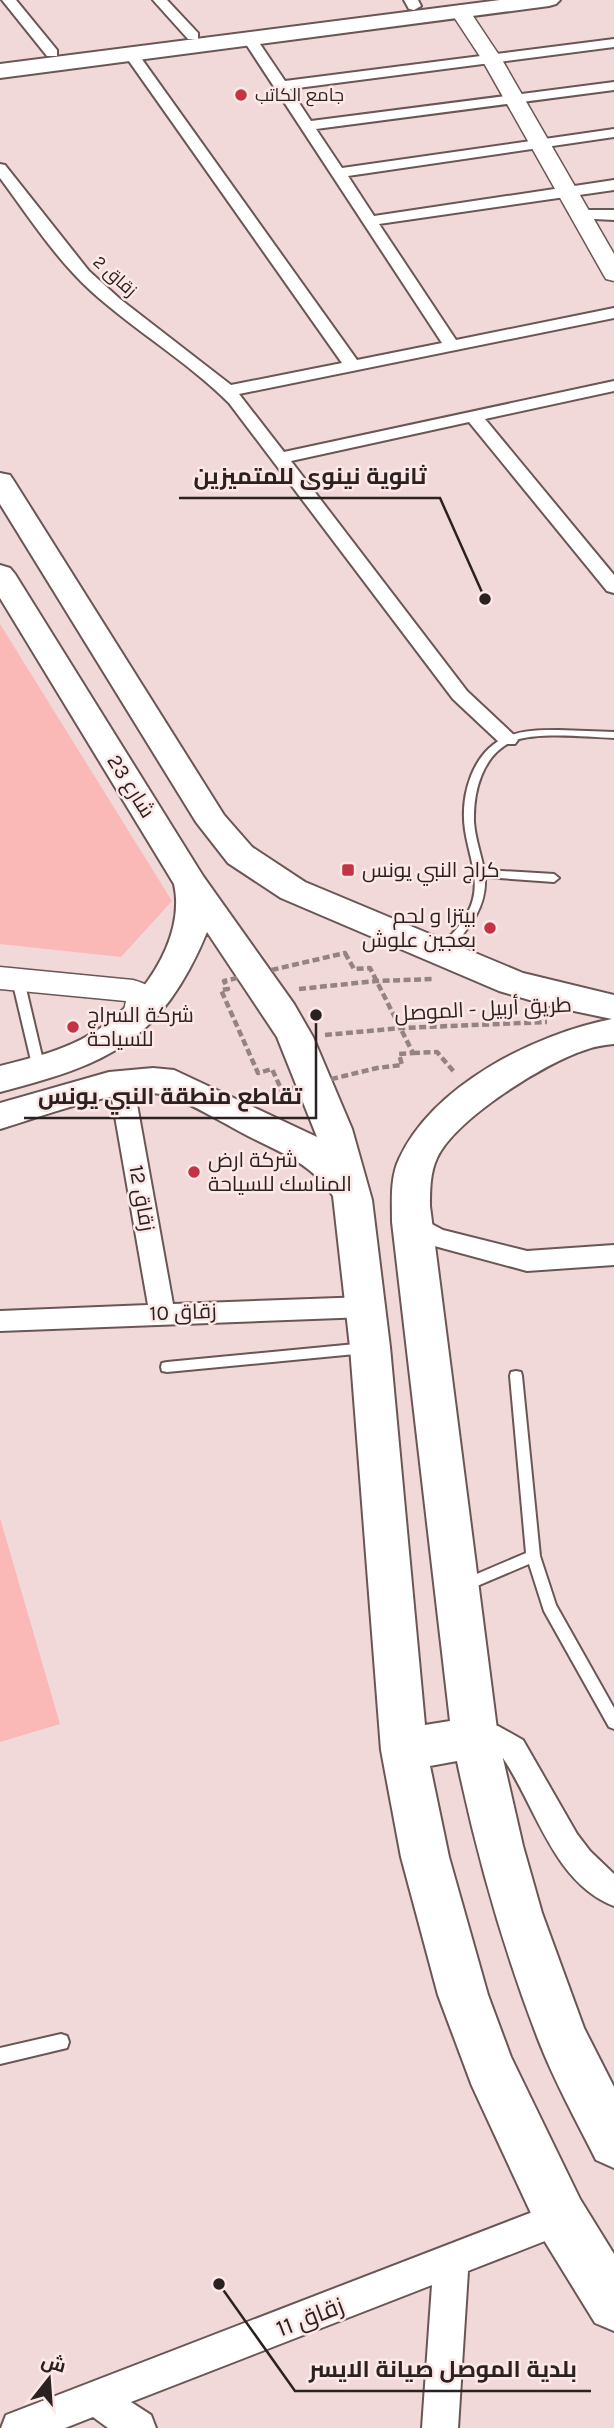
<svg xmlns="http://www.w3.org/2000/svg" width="614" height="2428" font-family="Karla,Cairo,sans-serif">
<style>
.green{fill:#fab8b7}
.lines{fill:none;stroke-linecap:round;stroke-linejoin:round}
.lane-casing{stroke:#6a5655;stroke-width:4}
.street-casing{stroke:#6a5655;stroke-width:4}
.secondary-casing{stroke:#6a5655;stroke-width:3}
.primary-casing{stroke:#6a5655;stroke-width:4}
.path{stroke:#958383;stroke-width:4.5;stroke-dasharray:7 3.5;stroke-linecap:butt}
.lane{fill:#fff;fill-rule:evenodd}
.street{fill:#fff;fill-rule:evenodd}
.secondary{fill:#fff;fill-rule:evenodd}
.primary{fill:#fff;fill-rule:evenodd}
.poi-dot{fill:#c33343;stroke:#fce8e7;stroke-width:2.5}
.labels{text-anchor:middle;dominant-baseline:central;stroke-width:5;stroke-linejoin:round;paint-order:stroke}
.far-poi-label{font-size:18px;fill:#2a2120;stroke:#fce8e7;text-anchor:start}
.far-street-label{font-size:18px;fill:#2a2120;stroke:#fce8e7}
.street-label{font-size:21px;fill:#2a2120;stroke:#fce8e7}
.poi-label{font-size:21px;fill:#2a2120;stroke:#fce8e7;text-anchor:start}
.near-street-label{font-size:24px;fill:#2a2120;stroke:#fce8e7}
.leader{fill:none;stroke:#2a2120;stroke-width:2.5}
.callout-dot{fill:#2a2120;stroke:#fce8e7;stroke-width:2.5}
.callout-label{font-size:23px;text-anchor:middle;font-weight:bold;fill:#2a2120;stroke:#fce8e7;stroke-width:5;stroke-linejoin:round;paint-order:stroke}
</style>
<rect width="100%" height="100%" fill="#f2d9d9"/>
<path class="green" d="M0,624L172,901L121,957L0,944Z
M0,1518L60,1724L0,1742Z"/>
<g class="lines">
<g class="lane-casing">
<path id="lane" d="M559,730L614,732V738C588,737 534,731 511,742C482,756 473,792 474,822C475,838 481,854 484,870L554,874L559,878L554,882L485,877C487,911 465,932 444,957H436L434,954L436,951C450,936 468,920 473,899C479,876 468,852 465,830C460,796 472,752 506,737C522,730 541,730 559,730Z
M18,976L24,980L45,1069L39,1073L33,1069L12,980Z
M366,1343L371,1344L372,1348L371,1352L366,1353L167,1372L162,1371L161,1367L162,1363L167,1362Z
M516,1371L521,1372L522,1376L540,1556L556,1605L614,1708V1729L609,1727L544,1611L529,1564L463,1592L458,1590L456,1586L458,1582L526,1553L510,1376L511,1372Z
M61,2034L67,2036L69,2042L67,2048L0,2064V2048Z"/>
</g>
<g class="street-casing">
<path id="street" d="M2,0H16L57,50V56H47Z
M153,0H167L198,33V39H188Z
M404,0H418L421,6L414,10L409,9Z
M249,34L254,35L285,81L614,39V47L290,89L311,121L614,82V90L316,129L342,168L614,129V137L348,176L374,216L614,180V190L379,224L456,340L614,308V318L239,394L284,452L614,381V391L485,419L614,575V593L607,591L469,422L291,461L467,691L515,736L518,740L515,744H501L453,699L229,403C187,361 135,331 91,291C55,258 29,217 0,178V164L5,165L89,271L120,299L231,385L342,363L124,54L131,50L136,51L357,360L442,343L242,38Z
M580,210H614V220L575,218L572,215L575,212Z
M121,1074L129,1076L133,1082L173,1304L366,1297L375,1300L379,1307L375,1314L366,1317L0,1331V1311L148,1305L109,1082L113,1076Z
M411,1213L443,1230L527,1251L614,1245V1265L527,1271L427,1244L402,1229L399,1222L402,1215Z
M475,1724L498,1726L523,1740L577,1834L590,1851L614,1874V1906C554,1883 536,1807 503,1758L493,1752L465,1746L460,1737L465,1728Z
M561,2201L573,2206L578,2218L573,2230L468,2271L458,2428H422L432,2285L131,2402L151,2415L156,2428H108L93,2417L65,2428H1L6,2415L19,2410Z"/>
</g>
<g class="secondary-casing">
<path id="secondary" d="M460,5L467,7L501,58L614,254V281L606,279L603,274L481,58L450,11Z
M0,967L133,980C159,987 164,1000 150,1023L139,1026L128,1023L123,1015L126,1001L0,989Z"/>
</g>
<g class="primary-casing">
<path id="primary" d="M500,0H560L556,4L549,6L0,78V64Z
M0,473L10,475L14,481L224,815L252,847L305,882L523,973L614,995V1044C605,1045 596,1046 588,1049C547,1061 455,1119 437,1158C430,1173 430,1190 430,1206L498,1737L523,1846L542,1913L584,2028L614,2087V2168L596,2160C576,2120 554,2081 538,2039C503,1948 477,1856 457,1761L430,1766L449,1857L488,1995L511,2057L580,2199L614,2254V2331L595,2323L542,2237L472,2086L438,1995L401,1857L381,1750L350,1347L333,1196C314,1166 283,1153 252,1138C230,1127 188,1101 166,1095C122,1085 44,1116 0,1129V1103L109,1072L153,1068L174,1070L317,1137L277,1037L207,932C161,1042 108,1064 0,1092V1066C31,1058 63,1051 91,1034C138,1007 187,940 174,884L0,598V565L10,568L15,574L203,876L294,1004L313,1037L352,1129L372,1200L390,1347L425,1725L450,1721L392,1222C392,1201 390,1178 399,1159C433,1085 535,1034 612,1019L550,1006L499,991L281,898L228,863L196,822L0,504Z"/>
</g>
<path class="path" d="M345,953L354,969L370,968L413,1053L399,1054L402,1065L377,1068L282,1091L272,1069L258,1073L221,990L228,989L224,981Z
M299,989L376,981L433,979
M325,1035L401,1028L547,1022
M413,1053L437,1052L455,1073"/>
<use href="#lane" class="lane"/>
<use href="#street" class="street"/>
<use href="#secondary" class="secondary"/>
<use href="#primary" class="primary"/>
</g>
<g class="poi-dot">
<circle cx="241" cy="95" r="7"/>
<rect x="341" y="863" width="14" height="14" rx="3.5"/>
<circle cx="490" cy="928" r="7"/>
<circle cx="73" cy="1027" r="7"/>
<circle cx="194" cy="1172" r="7"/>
</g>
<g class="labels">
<g class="far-poi-label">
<text x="255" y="95">جامع الكاتب</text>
</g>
<g class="far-street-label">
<text transform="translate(115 276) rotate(42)">زقاق 2</text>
</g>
<g class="street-label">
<text transform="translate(131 786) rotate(58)">شارع 23</text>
<text transform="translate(483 1009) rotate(-3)">طريق أربيل - الموصل</text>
<text transform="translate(142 1198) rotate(80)">زقاق 12</text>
<text transform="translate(183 1312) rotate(-2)">زقاق 10</text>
</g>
<g class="poi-label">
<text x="362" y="870">كراج النبي يونس</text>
<text x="476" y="916" text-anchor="end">بيتزا و لحم<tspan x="476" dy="24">بعجين علوش</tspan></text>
<text x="87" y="1015">شركة السراج<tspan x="87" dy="24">للسياحة</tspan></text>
<text x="208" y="1160">شركة ارض<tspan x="208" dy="24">المناسك للسياحة</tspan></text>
</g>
<g class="near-street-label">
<text transform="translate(310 2317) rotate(-21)">زقاق 11</text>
</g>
</g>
<path class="leader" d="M485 599L440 498H179M316 1015L316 1118H24M219 2284L295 2391H591"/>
<g class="callout-dot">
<circle cx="485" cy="599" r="7"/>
<circle cx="316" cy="1015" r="7"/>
<circle cx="219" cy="2284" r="7"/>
</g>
<g class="callout-label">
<text x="310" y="484">ثانوية نينوى للمتميزين</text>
<text x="170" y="1104">تقاطع منطقة النبي يونس</text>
<text x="443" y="2377">بلدية الموصل صيانة الايسر</text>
</g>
<g transform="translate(49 2379) rotate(17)" stroke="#fce8e7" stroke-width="5" paint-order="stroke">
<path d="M0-5L12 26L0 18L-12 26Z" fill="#2a2120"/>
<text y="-10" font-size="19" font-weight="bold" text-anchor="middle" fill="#2a2120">ش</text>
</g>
</svg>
